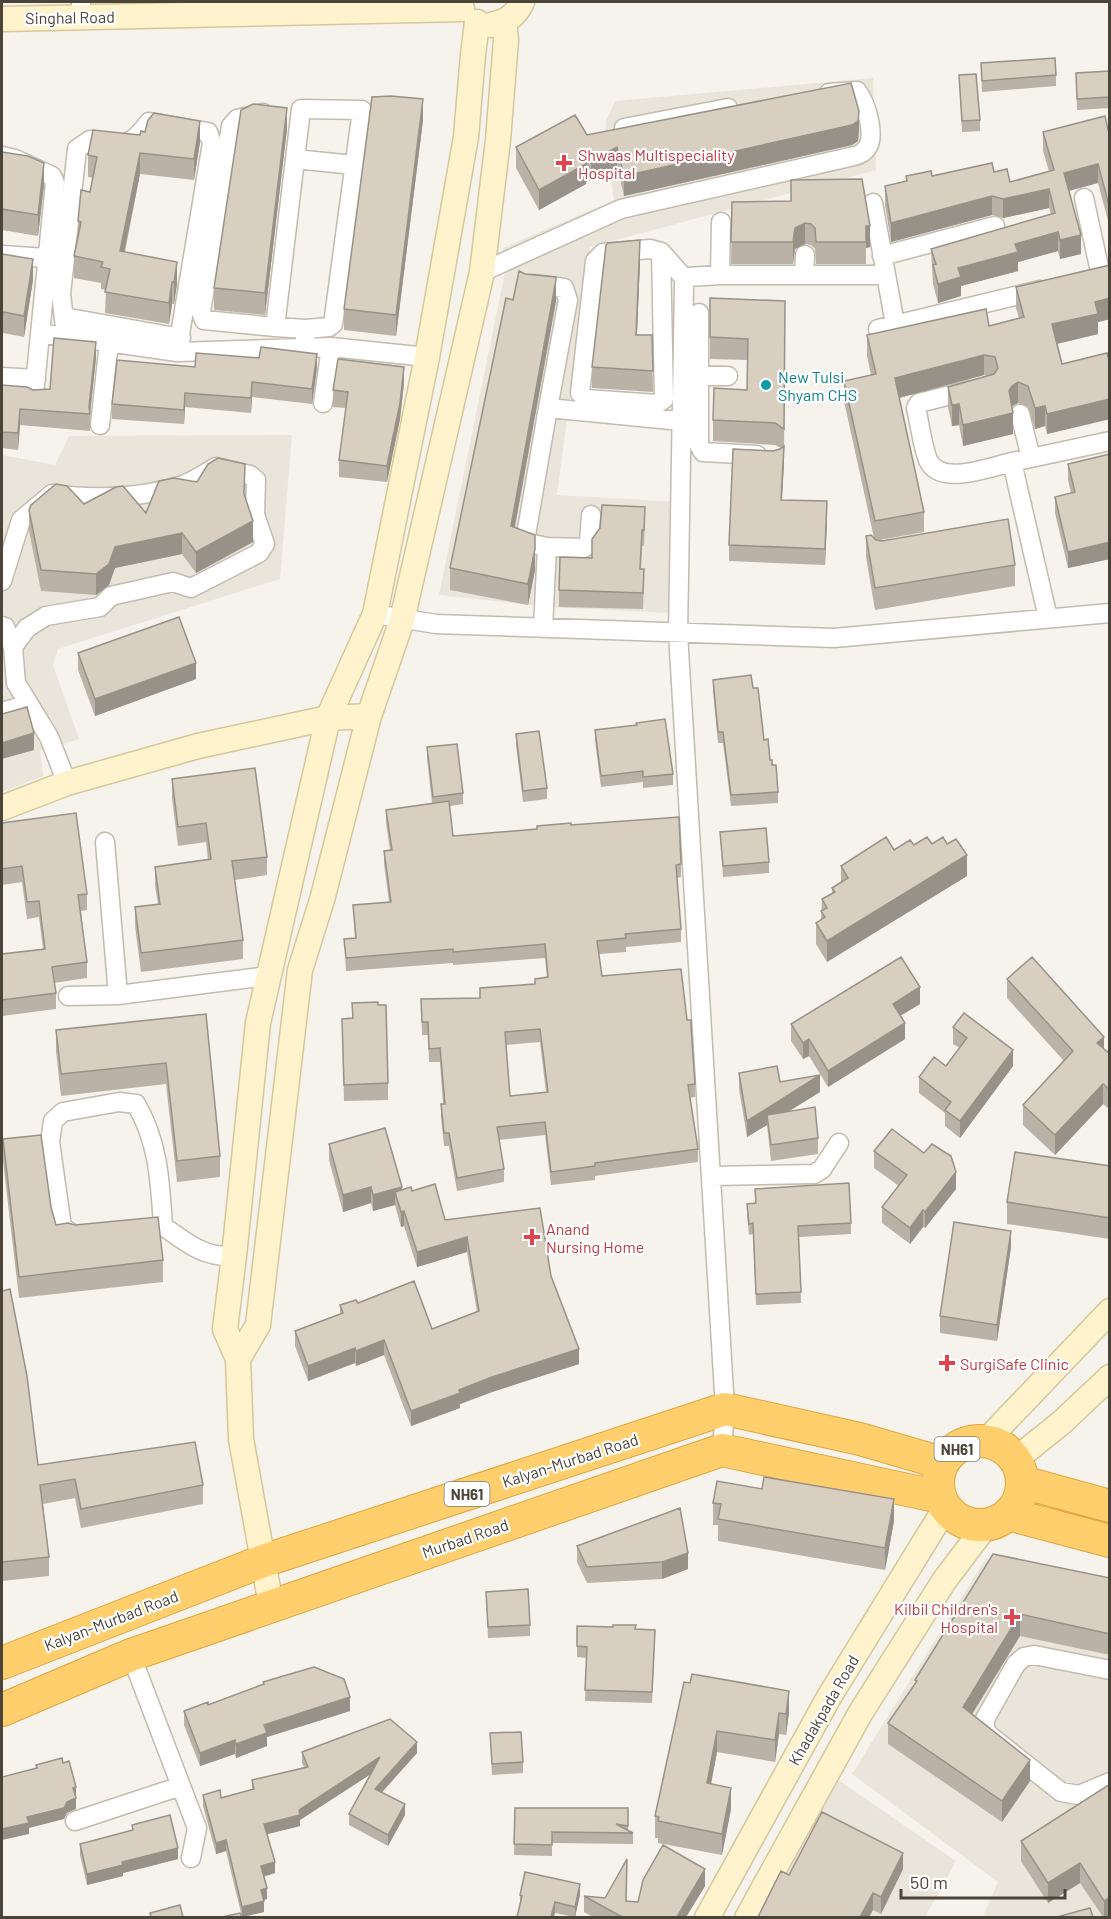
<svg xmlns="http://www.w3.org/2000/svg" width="1111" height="1919" font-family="Barlow,sans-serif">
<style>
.residential{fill:#eae5da}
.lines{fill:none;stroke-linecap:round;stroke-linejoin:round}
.street-casing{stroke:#c2bbae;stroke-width:21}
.secondary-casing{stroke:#d6c79b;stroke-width:27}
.highway-casing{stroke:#e0a43c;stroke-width:34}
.street{stroke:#fff;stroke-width:18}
.secondary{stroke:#fff3cd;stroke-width:24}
.highway{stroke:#ffcf6e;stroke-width:32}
.wall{fill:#bab2a6;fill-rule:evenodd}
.shaded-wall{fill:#979187}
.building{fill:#d8cfc1;stroke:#979187;stroke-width:1.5;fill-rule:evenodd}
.health-dot{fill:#e0444e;stroke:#fff;stroke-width:2}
.culture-dot{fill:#0f9aa8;stroke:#fff;stroke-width:2}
.labels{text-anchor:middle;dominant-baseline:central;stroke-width:4.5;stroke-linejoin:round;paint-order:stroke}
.shield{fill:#fff;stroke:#817c74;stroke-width:1.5}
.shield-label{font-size:15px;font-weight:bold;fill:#4b4439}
.street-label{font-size:16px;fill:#4b4439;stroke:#fff}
.health-label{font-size:16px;fill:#be3a42;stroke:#fff;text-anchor:start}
.culture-label{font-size:16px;fill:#0d838f;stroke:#fff;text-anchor:start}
</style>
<rect width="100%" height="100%" fill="#f6f3ec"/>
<path class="residential" d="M873,78L876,170L590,247L557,495L677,502L673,613L548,607L439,595L505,272L503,248L614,200L605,140L606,121L615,101Z
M292,435L280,579L58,649L53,665L79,739L40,751L43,776L2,792V455L55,465L69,436Z
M986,1558L1109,1586V1917H983L998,1882L852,1774Z
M838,1780L956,1861L925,1917L758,1918Z"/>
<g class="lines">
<g class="street-casing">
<path id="street" d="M81,2V17
M263,113L237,119L231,126L201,312L204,320L275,327
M624,128L728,108
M2,156L15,159L52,176L55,183L40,334L66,336L177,352L331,347L427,357
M295,159L354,165
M1084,198L1101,276
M873,203L895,324
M721,222L720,275H886
M661,252L664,399L657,404L586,399L580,393L595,261L603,253L650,249L661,252L686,280
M2,255L47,258
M882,256L995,226
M482,272L621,209L850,157C854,156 860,155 863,152C879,141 866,103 857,91L829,93
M720,275L688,277L684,284L678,634L725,1409L722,1450
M804,275L805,255
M533,284L564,288L568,300L548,408L681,421
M699,313V445L703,452L757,455
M64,317L181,338
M878,329L1040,290
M66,336L61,294L77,149L90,140C124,144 127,151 149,122L208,132L212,143L177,352
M304,348L306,329L329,327L333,324L362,110L301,109L275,327L306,329
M687,375L728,376
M2,377L36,379
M970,390L919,403L916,408C920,425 922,444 928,460C940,487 990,467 1012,462
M34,395L40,334
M323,403L331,347
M548,408L526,535L528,543L547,547L584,548L589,543L591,515
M1020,414L1031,458
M100,425L109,342
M2,581L21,520L52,494C95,500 141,498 183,485C194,481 206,473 216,467L250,475L256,480L255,515L265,544L259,553L191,588L173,582L111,596L100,607L46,616L27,628L13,647
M375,614L436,624L834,638L1110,613
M1048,618L1012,462L1110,441
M2,626L5,627L13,647L16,683L49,737L67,783
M543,628L547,547
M2,712L29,704
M105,842L118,995L268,976
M68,996L118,995
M711,1176L814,1174L822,1169L839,1143
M81,1235H74L62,1227L50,1142L53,1121L63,1112L119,1102L136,1104C159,1143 160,1183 163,1226C187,1243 204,1258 234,1256
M131,1655L197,1828L191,1858
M1110,1670L1034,1655L1024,1657L1016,1664L985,1719V1729L989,1735L1061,1792L1079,1795L1110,1782
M75,1821L181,1786"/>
</g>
<g class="secondary-casing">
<path id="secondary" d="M2,19L462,9
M490,25C506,22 515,17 522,2
M2,808L67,783L198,746L328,718L369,716
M238,1359L258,1325L300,970L322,900L369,716L402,620L482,272L498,140L506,40L504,21
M985,1442L1110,1311
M1015,1460L1061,1423L1110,1377
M271,1605L241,1439L238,1359L225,1329L234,1256L258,1023L328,718L375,614L427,357L466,137L473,55L477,22
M707,1918L829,1697L946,1507
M747,1918L861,1712L944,1581L987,1524"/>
</g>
<g class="highway-casing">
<path id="highway" d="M938 1483a42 42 0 1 1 84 0a42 42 0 1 1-84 0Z
M1022,1482L1110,1506
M1008,1514L1110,1541
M2,1663L263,1561L725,1409L860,1439L942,1463
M2,1710L131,1655L722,1450L940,1497"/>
</g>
<use href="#street" class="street"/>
<use href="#secondary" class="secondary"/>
<use href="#highway" class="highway"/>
</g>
<path class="wall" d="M981,63L1056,75V86L982,92Z
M1110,71V108L1077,110L1076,73Z
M959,75L980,120V131L962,132Z
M423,120L396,336L344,330V309Z
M287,129L265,315L214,310V288Z
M1110,129V228L1098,183L1069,191L1081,254L1060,259L1058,251L1018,262V271L961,286V296L938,303L933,284L931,249L1051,214L1049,208L1003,218L992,215L891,242L885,205V186L906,182V176H932L994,172L1010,182L1049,171L1043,151V132Z
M859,131L858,141L852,145L624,196L617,167L591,181H587L586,184L539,210L516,168V147L587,135Z
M200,142L194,180L140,174L125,252L177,284L174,304H172L169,324L105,313L106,290L101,289V283L74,278V256L78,237V221L90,192L93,178L88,177V155Z
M2,152L44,185L38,236L2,230Z
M862,179L870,247L866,248V264H816L815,249L811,245L805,244L795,249L793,264H731L732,202L791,201Z
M2,254L33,280L24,337L3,333L2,340Z
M640,261L637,335H652L653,392L592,388V367Z
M1110,265V319L1098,322V334L1057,344L1062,364L1110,363V419L1047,434L1045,426L1035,429L1028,407L1018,403L1012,406L1013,434L963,446L959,425L952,426L948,407V387L987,376L984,375L899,398L924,512V532L880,540L1015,565V586L875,610L866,557V536L874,538L844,401V381L871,375L867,356V335L989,326L1019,318L1016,308V287Z
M710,298L785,301L784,462L782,500L827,518L825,565L729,561V545L773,451L781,448L775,445L713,441V420L747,390L748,360L710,359Z
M513,300L556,301L515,527L535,556V570L528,605L450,590V568Z
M96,358L90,413V431L20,425L18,450L2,448V385L33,390L50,389Z
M195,367L317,368L312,404L252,397L251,413L185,407L184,424L112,419V404Z
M404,383L400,419L387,482L339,477V460L346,408L333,407V390Z
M1110,454V559L1068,568L1055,513V497L1071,493L1068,480V464Z
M244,495L253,542L196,573L182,554L115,568L109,585L96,595L41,591L29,531V510L84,504L146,513Z
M645,523L644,546H642L641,569L644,585L643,609L559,607V590L592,558Z
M78,653L196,679L95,716L78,670Z
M713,680L753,688L764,740L772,765L778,792V803L731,806L723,743H718L713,691Z
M595,730L673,774V785L643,788V782L601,787L595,741Z
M516,734L547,788V799L523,802L516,745Z
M427,747L463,793V804L450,806L453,836L537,829L571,825L681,864V877L677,878L681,929V942L626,947V952L599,954L602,976L695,1084V1097L690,1098L698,1149V1162L595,1176V1180L551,1185L545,1135L499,1140L504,1169V1182L457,1191L449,1146H444L441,1117V1104H443L440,1062H429L428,1035H422L421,999L480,998V988L535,984V979L547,977L545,958L453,965V963L346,971L344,939L355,938L353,905L389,902L384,864V851L390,850L386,823V810L432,803L427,758ZM540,1042L546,1093L510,1096L506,1045Z
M172,779L267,857V875L235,880L243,940V959L141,972L135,926V907L158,904L155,886V867L208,860L206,842L178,846L172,798Z
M2,823L87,894V910L81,911L87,962V978L54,983L56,993V1009L2,1016V954L43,949L39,917L27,919L22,882L2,885Z
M720,832L769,862V873L723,877Z
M932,844L967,876L827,962L816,944V923L821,920L822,899L832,893V888L841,883V866L894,850L914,845Z
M1007,979L1110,1054V1110L1103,1104L1055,1155L1023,1125V1105L1064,1061L1007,998Z
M352,1003L388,1083V1100L344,1101L342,1019L352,1018Z
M920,1004L900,1016L905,1039L828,1087L809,1056L803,1059L791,1041V1024Z
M206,1014L220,1156V1177L177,1182L166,1084L61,1096L56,1051V1030Z
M953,1027L1013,1066L960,1138L945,1126V1113L919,1093V1077L946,1066L960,1048L953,1044Z
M739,1073L820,1092L788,1112L818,1138V1154L771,1161L767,1125L747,1137L739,1089Z
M3,1139L51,1207L56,1225L163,1260V1282L19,1298L3,1161Z
M329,1144L402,1190L412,1191L445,1220L551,1276L579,1364L492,1392L460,1404V1408L411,1426L384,1355L356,1366L355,1363L308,1381L295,1346V1331L340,1314V1305L358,1303L432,1329L477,1312L467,1252L417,1267L404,1226L401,1227L395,1205L373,1211L371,1203L343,1212L329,1160Z
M874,1151L956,1189L925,1228L923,1227L910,1244L882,1223V1207L899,1186L874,1168Z
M1110,1166V1239L1007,1224V1202Z
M755,1189L851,1223V1234L799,1237L801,1303L756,1305L753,1234L749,1235L747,1215V1204L755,1203Z
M1011,1247L997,1341L940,1333V1316Z
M2,1291L38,1465L203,1485V1504L81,1528L75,1498L43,1504L49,1557V1576L2,1581Z
M713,1503L894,1521L885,1570L718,1541V1525H713Z
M680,1508L688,1569L662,1579L587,1583L577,1562V1546Z
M993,1554L1110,1578V1655L1020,1636L972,1714L1030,1781L1002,1822L888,1744V1723L915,1684V1680Z
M486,1592L530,1625V1636L488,1638Z
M577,1626L636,1629L655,1641L652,1703L585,1701L587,1658L577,1657Z
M263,1682L350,1711L267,1737V1746L236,1758L235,1754L200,1766L184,1725V1711L208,1705L263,1684Z
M684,1682L789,1712L786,1735L779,1734L775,1762L717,1752L711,1784L731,1809L722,1855L658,1843V1838H655V1816Z
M490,1733L523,1762V1773L492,1775Z
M302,1752L417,1753L382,1792L405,1815L388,1846L349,1825V1814L371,1774L300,1820V1826L267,1834L275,1873L263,1877L267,1899L263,1900L264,1912L242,1917L226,1851L216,1854L203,1806V1795L221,1798L252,1789V1780L304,1767L302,1763Z
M1110,1784V1917H1103L1080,1883L1048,1903L1021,1861V1841Z
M515,1808H628V1831L633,1833V1844L552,1843V1856L514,1855Z
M132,1825L178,1859L123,1873V1876L87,1885L80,1855V1844L132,1830Z
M903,1869L881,1914L873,1910L869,1917H758L789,1875Z
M705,1886L686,1917H593L584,1912V1896L638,1902Z
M520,1895H580L575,1917L520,1906Z"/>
<path class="shaded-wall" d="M423,99V120L396,336V315Z
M287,108V129L265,315V293Z
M859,111V131L858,141L852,145L624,196V176Z
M200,121V142L194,180V159Z
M617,147V167L591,181V161Z
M140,153V174L120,272V251Z
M587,161L586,184L539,210V190Z
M44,163V185L38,236V215Z
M1098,164V183L1064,192V173Z
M1049,189V208L1003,218V199Z
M992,196V215L891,242V223Z
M805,223V244L795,249L793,264V242L795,228Z
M866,226H870V247L866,248Z
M1058,232V251L1018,262V271L961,286V296L938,303V284L958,268L1015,244Z
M1081,235V254L1060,259V240Z
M640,240V261L636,356V335Z
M33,259V280L24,337V316Z
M177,262V284L174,304V282Z
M556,280V301L511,547V526Z
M172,282V304L169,324V303Z
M1110,298V319L1098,322V334L1052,345V324L1095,302Z
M3,312V333L2,340V319Z
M96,342V358L90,414L89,407Z
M317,354V368L312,404V389Z
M984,355V375L895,399V378Z
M404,367V383L400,419L387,482V466Z
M252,382V397L251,413V398Z
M1018,382V403L1012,406L1009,391L1012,386Z
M185,393V407L184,424V410Z
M1110,399V419L1047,434V414Z
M959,404V425L952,426V405Z
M1045,406V426L1035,429V408Z
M20,409V425L18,450V433Z
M1013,413V434L963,446V425Z
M784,446V462L781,516V500Z
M827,501V518L825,565V549Z
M253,521V542L196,573V552Z
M182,533V554L115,568L109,585L96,595V574L115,547Z
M535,535V570L528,605V584Z
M1110,542V559L1068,568V552Z
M196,663V679L95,716V699Z
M34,733V750L2,759V743Z
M967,855V876L827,962V941Z
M920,987V1004L893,1020V1004Z
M905,1023V1039L828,1087V1071Z
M1104,1037V1057L1097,1043Z
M809,1039V1056L803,1059V1043Z
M1013,1050V1066L960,1138V1121Z
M820,1075V1092L768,1124L767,1115V1125L747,1137V1121Z
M1103,1084V1104L1055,1155V1135Z
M956,1172V1189L925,1228V1212Z
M371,1187V1203L343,1212V1195Z
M402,1187V1203L395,1192V1205L373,1211V1195Z
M923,1210V1227L910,1244V1228Z
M404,1211V1226L401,1227V1212Z
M1011,1231V1247L997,1341V1325Z
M467,1237V1252L417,1267V1252Z
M384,1340V1355L356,1366V1351Z
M355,1348V1363L308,1381V1366Z
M579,1349V1364L492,1392L460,1404V1408L411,1426V1411L459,1390L492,1377Z
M894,1499V1521L885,1570V1548Z
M688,1553V1569L662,1579V1562Z
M1020,1614V1636L963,1729V1707Z
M789,1691V1712L786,1735V1714Z
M350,1697V1711L267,1737V1746L236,1758V1744L264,1725Z
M779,1713V1734L775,1762V1740Z
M717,1731V1752L707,1805V1783Z
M235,1740V1754L200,1766V1753Z
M417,1742V1753L375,1800V1789Z
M380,1757V1768L300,1820V1826L264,1835V1824L299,1810Z
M1030,1760V1781L1002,1822V1801Z
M76,1787V1809L67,1813L64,1819L29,1828V1834L2,1840V1829L27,1817Z
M731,1788V1809L722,1855V1834Z
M405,1804V1815L388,1846V1835Z
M226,1840V1851L216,1854V1843Z
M178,1848V1859L123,1873V1876L87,1885V1874L122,1862Z
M903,1853V1869L881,1914V1897Z
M275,1862V1873L261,1877V1866Z
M1080,1863V1883L1048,1903V1883Z
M705,1869V1886L686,1917H677Z
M580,1884V1895L575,1917V1907Z
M267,1888V1899L261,1901V1890Z
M873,1893V1910L869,1917H860Z
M1110,1897V1917H1104V1901Z
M264,1901V1912L242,1917V1907Z
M555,1902V1913L554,1917H551Z"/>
<path class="building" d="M1055,58L1056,75L982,81L981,63Z
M1110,71V97L1077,99L1076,73Z
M976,74L980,120L962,121L959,75Z
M851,83L859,111L858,121L852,125L624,176L617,147L591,161H587L586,164L539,190L516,147L575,115L587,135Z
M391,96L423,99L396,315L344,309L372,97Z
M253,104L287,108L265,293L214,288L241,110Z
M154,113L200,121L194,159L140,153L120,251L177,262L174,282H172L169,303L105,292L110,269L101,267L103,262L74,256L81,222L78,221L81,190L90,192L97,157L88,155L93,130L140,135L141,131L145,132L148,120Z
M1105,116L1108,130L1110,129V209L1098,164L1064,173L1081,235L1060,240L1058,232L1015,244L1018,252L958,268L961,277L938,284L933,265L936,264L931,249L1055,213L1049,189L1003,199L992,196L891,223L885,186L907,181L906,176L931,171L932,176L992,163L994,172L1007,169L1010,182L1054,170L1043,132Z
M2,152L28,156L44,163L38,215L2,209Z
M862,179L870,226H866V242H816L815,228L811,224L805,223L795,228L793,242H731L732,202L791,201V180Z
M640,240L636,335H652L653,371L592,367L606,245L608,243Z
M2,254L33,259L24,316L3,312L2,319Z
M1110,265V298L1095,302L1098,314L1052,324L1062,364L1107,353L1110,363V399L1047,414L1045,406L1035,408L1028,386L1018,382L1012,386L1009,391L1013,413L963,425L959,404L952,405L948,387L994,374L998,368L995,357L984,355L895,378L924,512L875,521L844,381L876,374L867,335L986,309L989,326L1024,317L1016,287Z
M519,271L525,274L556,277V280L511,526L535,535V549L528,584L450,568L506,298L513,300Z
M710,298L785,301L784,429L775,423L713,420L714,388L747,390L748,339L710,337Z
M54,338L96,342L89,407L90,414L20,409L18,433L2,432V385L27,387L33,390L50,389Z
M261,347L317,354L312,389L252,382L251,398L185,393L184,410L112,404L117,360L195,367L196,353L259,358Z
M338,359L404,367L400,403L387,466L339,460L348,392L333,390Z
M784,446L781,500L827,501L825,549L729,545L733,449L773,451L780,449Z
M1110,454V542L1068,552L1055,497L1075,492L1068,464Z
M218,458L245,464L244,494L253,521L196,552L182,533L115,547L109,564L96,574L41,570L29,510L31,505L56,484L67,486L84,504L116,487L123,486L146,513L159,481L174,478L197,482L208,464Z
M602,505L645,507L644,530H642L640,569H644L643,593L559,590L560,557L592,558V539L600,528Z
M1008,519L1015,565L875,588L866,536L871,535L876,540L882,541Z
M179,617L196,663L95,699L78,653Z
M751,675L753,688H758L764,740L768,739L770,760H772V765H776L778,792L731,795L723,732H718L713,680Z
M27,707L34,733L2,743V714Z
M665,719L673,774L643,777V771L601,776L595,730L637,725L636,723Z
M539,731L547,788L523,791L516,734Z
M457,744L463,793L433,797L427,747Z
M255,768L267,857L232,861L243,940L141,953L135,907L160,904L155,867L211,859L206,823L178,827L172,779Z
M449,801L453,836L537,829V826L571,823V825L679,817L681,864L676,865L681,929L625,934L626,938L597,941L602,976L681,969L687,1020H691V1026L695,1084L688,1085L698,1149L595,1163V1166L551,1172L545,1122L497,1127L504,1169L457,1178L449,1133H444L441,1104H445L440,1048L429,1049L428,1022H422L421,999L480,998V988L535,984V979L548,977L545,944L453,952V949L346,958L344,939L356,938L353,905L391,902L384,851L392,850L386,810ZM540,1029L548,1092L510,1096L505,1032Z
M76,813L87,894L78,895L87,962L52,967L56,993L2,1000V954L45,949L39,901L27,902L22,866L2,869V823Z
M766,828L769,862L723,866L720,832Z
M886,837L894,850L910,840L914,845L927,837L932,844L943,837L947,844L956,839L967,855L827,941L816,923L825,917L821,911L827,908L822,899L835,892L832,888L848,878L841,866Z
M901,957L920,987L893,1004L905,1023L828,1071L809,1039L803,1043L791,1024Z
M1032,957L1104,1037L1097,1043L1110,1054V1090L1103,1084L1055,1135L1023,1105L1073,1051L1007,979Z
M378,1002V1005H386L388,1083L344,1085L342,1019L353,1018L352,1003Z
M964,1013L1013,1050L960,1121L945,1110L951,1102L919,1077L934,1057L946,1066L967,1038L953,1027Z
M206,1014L220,1156L177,1161L166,1063L61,1074L56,1030Z
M777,1066L780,1082L820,1075L747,1121L739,1073Z
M815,1107L818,1138L771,1145L767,1115Z
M385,1128L402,1187L373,1195L371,1187L343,1195L329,1144Z
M892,1129L924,1153L932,1144L951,1156L956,1172L925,1212L923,1210L910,1228L882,1207L907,1175L874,1151Z
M41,1135L51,1207L56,1225L68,1223L75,1225L158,1217L163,1260L19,1277L3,1139Z
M1015,1152L1110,1166V1218L1007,1202Z
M849,1183L851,1223L798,1226L801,1292L756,1294L753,1223L749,1224L747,1204L756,1203L755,1189Z
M435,1184L445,1220L540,1208L551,1276L579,1349L492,1377L459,1390L460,1393L411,1411L384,1340L356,1351L355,1348L308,1366L295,1331L343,1313L340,1305L356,1300L358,1303L414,1281L432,1329L479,1311L467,1237L417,1252L404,1211L401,1212L395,1192L411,1187L412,1191Z
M954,1222L1011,1231L997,1325L940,1316Z
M10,1289L27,1376L38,1465L195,1442L203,1485L81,1509L75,1479L40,1485L49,1557L2,1562V1291Z
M764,1477L894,1499L885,1548L718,1519L721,1504L713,1503L717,1481L762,1489Z
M680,1508L688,1553L662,1562L587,1567L577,1546Z
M993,1554L1110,1578V1634L1020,1614L963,1707L1030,1760L1002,1801L888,1723L917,1681L915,1680Z
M528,1589L530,1625L488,1627L486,1592Z
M613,1625H636L635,1629L655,1630L652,1692L585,1690L587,1647L577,1646V1626L613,1627Z
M314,1667L344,1679L350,1697L264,1725L267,1733L236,1744L235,1740L200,1753L184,1711L208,1702V1705L264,1684L263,1682Z
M692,1674L789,1691L786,1714L779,1713L775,1740L717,1731L707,1783L731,1788L722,1834L658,1821L659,1817L655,1816L684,1682L690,1683Z
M390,1719L417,1742L375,1789L405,1804L388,1835L349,1814L380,1757L299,1810L300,1815L264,1824L275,1862L261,1866L267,1888L261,1890L264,1901L242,1907L226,1840L216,1843L203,1795L220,1790L221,1798L254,1789L252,1780L308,1767L302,1752Z
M521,1732L523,1762L492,1764L490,1733Z
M62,1758L63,1763L69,1761L76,1787L73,1788L76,1798L67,1802L64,1808L27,1817L29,1823L2,1829V1777L37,1768L36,1765Z
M1110,1784V1897L1104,1901L1080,1863L1048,1883L1021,1841Z
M515,1808H628V1826L616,1824L633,1833L552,1832V1845L514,1844Z
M822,1812L903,1853L881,1897L873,1893L860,1917H758L781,1871L789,1875Z
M170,1815L178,1848L122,1862L123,1865L87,1874L80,1844L133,1830L132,1825Z
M663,1845L705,1869L677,1917H622L584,1896L605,1898L627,1859L626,1901L638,1902L643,1880Z
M525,1872L580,1884L575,1907L555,1902L551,1917H517L522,1896L520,1895Z
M180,1905L183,1917H151L150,1913Z
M1090,1908L1093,1917H1057Z
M240,1913L242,1917H222Z"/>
<g class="health-dot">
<path d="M561 154h6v6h6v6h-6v6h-6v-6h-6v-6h6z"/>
<path d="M529 1228h6v6h6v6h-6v6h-6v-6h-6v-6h6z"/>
<path d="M944 1354h6v6h6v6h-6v6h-6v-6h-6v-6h6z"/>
<path d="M1009 1608h6v6h6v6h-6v6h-6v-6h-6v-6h6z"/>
</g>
<circle class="culture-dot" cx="766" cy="385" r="6"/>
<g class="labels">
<g class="shield">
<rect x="934.5" y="1437" width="45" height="24" rx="4.5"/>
<rect x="444.5" y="1482" width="45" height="24" rx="4.5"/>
</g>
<g class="shield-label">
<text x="957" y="1449">NH61</text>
<text x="467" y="1494">NH61</text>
</g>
<g class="street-label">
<text transform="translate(70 17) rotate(-1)">Singhal Road</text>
<text transform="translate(570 1460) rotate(-18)">Kalyan-Murbad Road</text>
<text transform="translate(465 1538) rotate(-19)">Murbad Road</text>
<text transform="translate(111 1620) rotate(-21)">Kalyan-Murbad Road</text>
<text transform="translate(823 1710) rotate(-60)">Khadakpada Road</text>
</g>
<g class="health-label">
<text x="578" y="154">Shwaas Multispeciality<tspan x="578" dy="18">Hospital</tspan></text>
<text x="546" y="1228">Anand<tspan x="546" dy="18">Nursing Home</tspan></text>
<text x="960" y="1363">SurgiSafe Clinic</text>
<text x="998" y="1608" text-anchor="end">Kilbil Children's<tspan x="998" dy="18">Hospital</tspan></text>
</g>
<g class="culture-label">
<text x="778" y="376">New Tulsi<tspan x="778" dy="18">Shyam CHS</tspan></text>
</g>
</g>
<rect width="1111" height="1919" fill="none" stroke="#4b4439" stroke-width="6"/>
<path d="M901 1889v9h164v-9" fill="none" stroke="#4b4439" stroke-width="3"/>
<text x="910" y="1889" font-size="18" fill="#4b4439" stroke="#ffffff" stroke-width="4.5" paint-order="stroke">50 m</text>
</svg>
